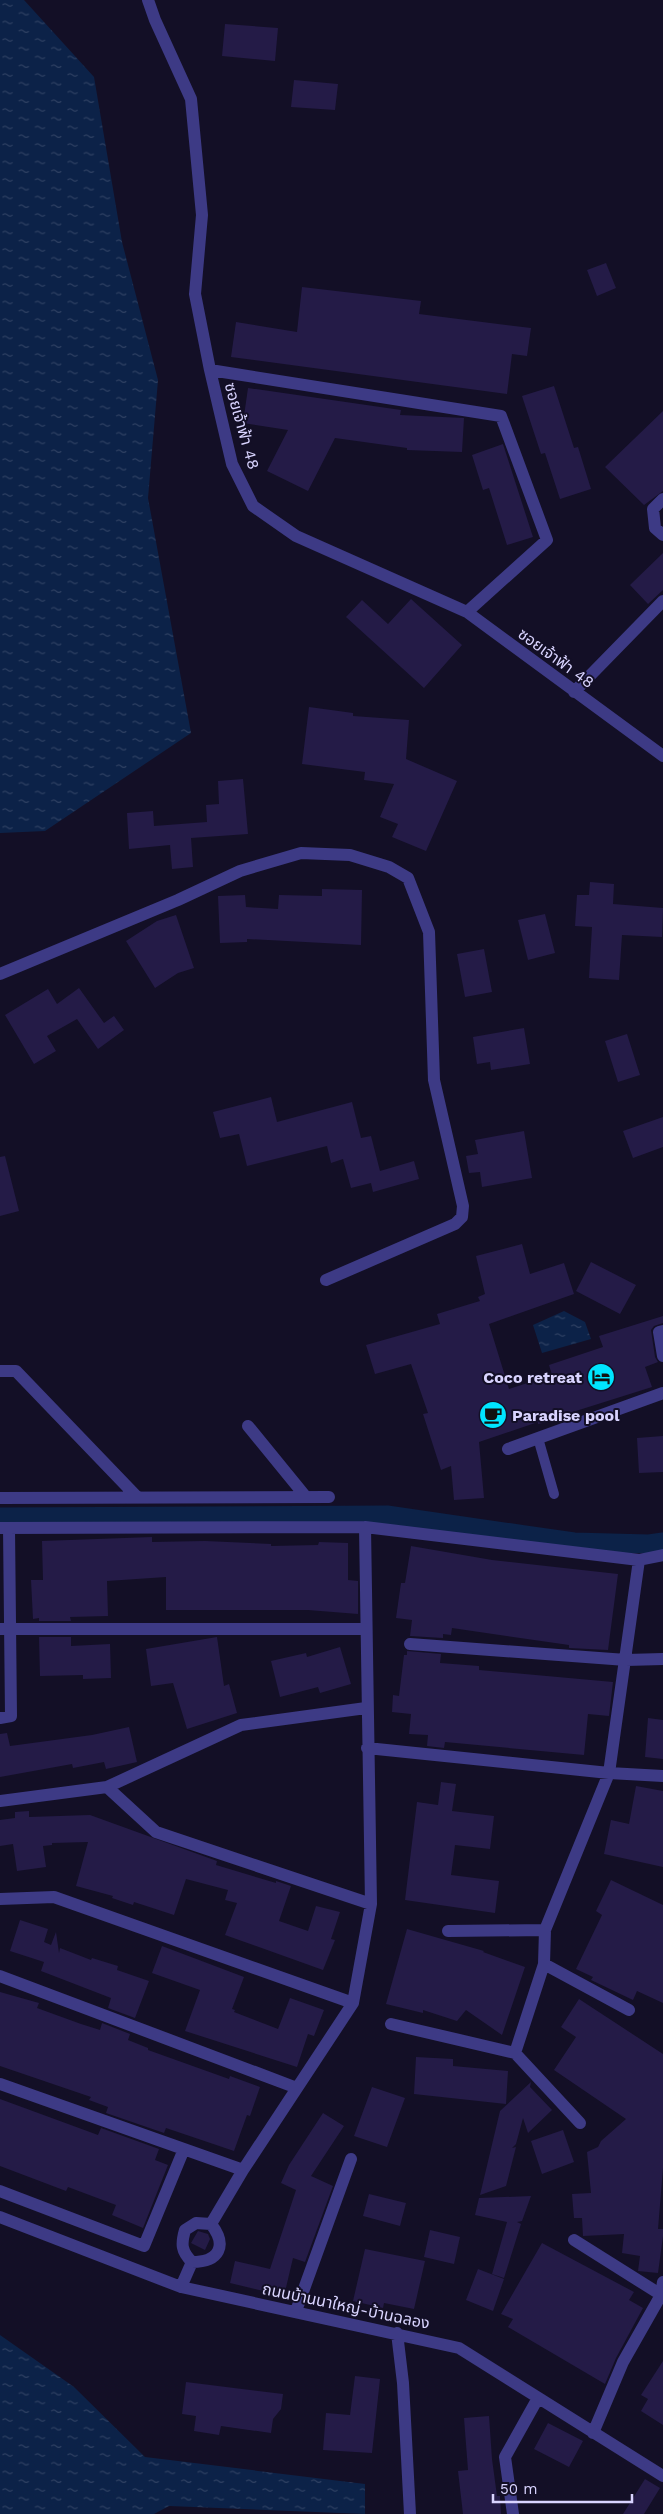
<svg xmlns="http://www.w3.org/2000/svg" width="663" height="2514" font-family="'Work Sans','Noto Sans Thai',sans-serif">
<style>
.water{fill:url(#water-ripples)}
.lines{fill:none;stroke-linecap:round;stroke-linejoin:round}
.canal{stroke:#0c2248;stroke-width:19}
.building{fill:#241b47}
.lane{stroke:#3d3a85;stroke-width:10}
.street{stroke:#3d3a85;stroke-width:12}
.labels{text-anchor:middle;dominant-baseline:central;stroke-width:4;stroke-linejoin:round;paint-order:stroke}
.street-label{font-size:16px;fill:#d9d4ff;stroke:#130f26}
.poi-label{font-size:16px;font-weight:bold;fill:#d9d4ff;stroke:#130f26;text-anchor:end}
</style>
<defs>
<pattern id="water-ripples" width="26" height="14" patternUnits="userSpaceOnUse" patternTransform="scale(1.25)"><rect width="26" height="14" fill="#0c2248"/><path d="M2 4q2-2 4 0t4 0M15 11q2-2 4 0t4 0" fill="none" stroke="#2f4163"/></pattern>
</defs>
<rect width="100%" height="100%" fill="#130f26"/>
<path class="water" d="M0,0H24L94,77L122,242L158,380L148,498L191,733L45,831L0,833Z
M564,1311L585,1322L591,1339L542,1353L533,1325Z
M0,2335L74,2387L145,2457L365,2484V2514L169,2506L154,2514H0Z"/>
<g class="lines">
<path class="canal" d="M0,1517L387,1515L574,1542L649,1544L663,1542"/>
</g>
<path class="building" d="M225,24L278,28L275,61L222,56Z
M294,80L338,84L335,110L291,107Z
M606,263L616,288L597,296L587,270Z
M302,287L421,301L419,314L531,328L527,356L512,354L507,394L231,357L236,322L297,332Z
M554,386L574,448L578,447L591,489L560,499L545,453L541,454L522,396Z
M248,388L401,410L400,415L464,418L462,452L407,450V448L335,438L308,491L267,471L288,430L243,423Z
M663,411V491L644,505L605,467Z
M503,444L533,537L507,545L489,488L483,490L472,455Z
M663,553V590L648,604L630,585Z
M411,599L462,645L424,688L346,617L362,600L388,624Z
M309,707L353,713V716L409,720L406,759L457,781L426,851L392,837L398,824L380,817L394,784L364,780L365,772L302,764Z
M243,779L248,834L191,838L193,867L172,869L170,845L129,849L127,813L153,811L154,826L207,822L206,805L219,804L218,781Z
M590,882L614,884L613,904L663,908L662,937L622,935L619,980L589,978L592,927L575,926L577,895H589Z
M322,889L362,890L361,945L247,939V942L220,943L218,896L245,895L246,907L278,909L279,895L322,896Z
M545,914L555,953L528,960L518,920Z
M176,915L194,968L178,973L155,988L126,941L157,921Z
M484,949L492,992L465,997L457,954Z
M79,988L104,1023L114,1016L124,1030L98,1049L77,1019L47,1036L56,1051L34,1064L5,1015L48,989L57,1004Z
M524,1028L530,1064L491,1070L490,1062L477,1064L473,1037Z
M627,1034L640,1075L618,1082L605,1041Z
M271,1097L277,1122L352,1102L361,1138L371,1136L380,1171L414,1161L419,1179L373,1192L371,1183L351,1188L343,1159L331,1163L327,1146L247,1166L239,1134L220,1138L213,1112Z
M663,1117V1147L633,1158L623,1131Z
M524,1131L532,1178L482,1187L480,1172L469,1173L466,1156L478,1154L475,1140Z
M5,1156L19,1211L0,1216V1157Z
M522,1244L530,1274L564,1263L574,1294L489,1324L509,1389L552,1375L549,1365L603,1347L599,1336L663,1316V1323L654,1326L651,1330L655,1357L658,1362L645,1367L652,1387L560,1416L561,1419L538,1424V1422L479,1442L484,1498L454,1500L451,1466L441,1470L423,1414L428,1413L411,1364L375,1374L366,1345L440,1324L437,1314L480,1301L478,1297L485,1294L476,1256Z
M591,1262L636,1285L620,1314L576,1291Z
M663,1436V1472L639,1473L637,1438Z
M152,1537V1542L205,1541L271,1544V1546L318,1545L319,1542L348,1543V1580L358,1581V1614L308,1610H166V1577L107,1581L108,1616L70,1617L71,1621H39V1618L33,1619L31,1580H43L42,1541Z
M411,1546L492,1560L618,1574L608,1650L569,1648V1645L452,1628L451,1635L443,1634V1638L410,1636L412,1620L396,1618L401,1583H405Z
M39,1637H71V1646L110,1644L111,1678L83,1679V1675L40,1676Z
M217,1637L224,1686L229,1684L237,1713L187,1729L173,1683L151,1686L146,1649Z
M340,1647L351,1684L320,1693L318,1687L280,1697L271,1661L306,1653L307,1657Z
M407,1651L441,1654L440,1663L479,1666V1670L613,1682L609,1716L588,1714L584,1755L445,1742L444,1748L427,1746L428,1735L409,1734L411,1714L392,1712L393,1695L399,1696L404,1655H407Z
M648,1718L663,1720V1759L645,1757Z
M129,1727L137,1762L106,1769L104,1762L73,1768L72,1764L0,1777V1734L7,1733L10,1746L92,1735Z
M441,1782L456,1784L452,1811L494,1816L490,1849L455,1845L451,1875L499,1881L495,1913L405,1900L417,1802L438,1805Z
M636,1786L663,1791V1867L604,1854L611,1820L629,1824Z
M29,1811V1817L90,1815L217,1861L216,1865L276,1883V1881L291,1886L279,1921L308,1931L316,1906L340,1912L331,1939L335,1940L323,1970L225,1935L237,1903L225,1900L228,1890L186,1879L174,1915L134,1902L133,1905L112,1898L113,1896L76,1886L88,1842L52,1843V1845L43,1846L46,1867L17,1871L13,1844L0,1846V1820L15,1818V1812Z
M611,1880L663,1905V2003L637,1991L633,2000L591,1980L593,1977L576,1969L602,1915L596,1911Z
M20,1920L48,1929L44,1942L51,1945L56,1932L59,1953L60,1948L91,1960L92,1958L118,1966L117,1970L149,1981L135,2018L108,2008L111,1998L41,1971L44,1962L10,1951Z
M407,1929L484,1951L483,1952L525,1967L502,2035L466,2010L457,2021L423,2010V2013L386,2004Z
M162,1946L244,1977L232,2009L235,2010L234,2012L278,2029L290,1998L324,2010L314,2036L308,2034L297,2067L185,2031L200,1990L152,1973Z
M0,1992L39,2003L37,2008L81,2024L100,2030L102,2023L130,2034L128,2040L148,2048V2050L229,2079L230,2076L260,2087L250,2116L247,2115L234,2151L166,2128L164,2133L106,2113L108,2107L89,2100L91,2097L0,2066Z
M579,1999L663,2054V2168L658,2229H663V2236L658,2273L638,2271L640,2256L622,2253L624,2234L583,2236L582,2218H574L572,2194L591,2193L587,2152L598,2147L601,2141L626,2119L554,2070L576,2037L561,2027Z
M416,2057L453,2059V2066L508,2071L506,2104L414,2094Z
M531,2082L530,2087L552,2110L528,2133L523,2118L516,2144L512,2148L516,2147L506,2186L480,2195L500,2111Z
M372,2087L405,2098L387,2147L354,2136Z
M0,2099L98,2135L101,2128L159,2149L155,2160L168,2165L143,2228L112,2215L116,2205L68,2187L66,2191L0,2166Z
M323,2113L344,2126L311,2176L333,2186L305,2262L293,2258L284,2296L230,2283L235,2261L270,2269L296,2190L281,2183L289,2165Z
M563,2130L574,2162L542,2174L531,2141Z
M369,2194L406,2203L400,2226L363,2216Z
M531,2196L522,2221L517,2222L521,2224L504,2278L492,2274L507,2222L475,2215L479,2198Z
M430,2230L460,2237L454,2264L424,2257Z
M198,2231L208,2234L210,2239L205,2250L191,2243Z
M542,2243L634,2292L629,2300L643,2308L616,2358L605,2384L508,2327L513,2319L501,2314Z
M365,2249L425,2261L414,2309L384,2303L383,2308L353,2301Z
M478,2269L504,2279L493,2311L466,2300Z
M663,2361V2425L641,2411L648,2399L641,2395Z
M355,2376L380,2379L372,2453L323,2450L326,2413L350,2415Z
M186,2382L283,2394L281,2409L273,2419L271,2433L221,2426L219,2435L194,2431L196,2416L182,2414Z
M489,2416L492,2459L497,2496H500L501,2514H463L458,2471L468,2470L464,2418Z
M548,2423L583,2441L569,2467L534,2449Z
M645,2479L660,2488L644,2514H623Z"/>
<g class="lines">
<path class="lane" d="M538,1438L554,1494"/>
<path class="street" d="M148,0L155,20L191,99L202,215L195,294L210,370L232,464L253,506L296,536L467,612L663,756
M210,370L501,416L547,540L467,612
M663,499L653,509L655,528L663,535
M574,692L663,601
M0,974L178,900L240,871L301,853L350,855L389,867L408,878L429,932L434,1080L463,1206L462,1217L455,1224L326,1280
M663,1331L659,1332L663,1356
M0,1371H16L138,1498
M248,1426L306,1497
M508,1449L663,1393
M0,1498L329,1497
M0,1528L365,1527L639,1560L663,1555
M0,1629H366
M410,1644L626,1660L663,1659
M0,1718L11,1716L9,1528
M367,1748L609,1773L663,1776
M107,1787L156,1832L371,1904
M0,1801L107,1787L241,1725L366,1708
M0,1899L54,1897L353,2003
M448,1931L545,1930
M544,1964L629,2010
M0,1976L297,2088
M391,2024L515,2053
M0,2084L243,2170
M580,2123L515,2053L544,1964L545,1930L609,1773L639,1560
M0,2191L144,2246L184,2149
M0,2217L181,2287L459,2348L663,2476
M196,2223L211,2224C228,2246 219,2262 192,2262C181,2251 181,2244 185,2230Z
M211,2224L243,2170L353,2003L371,1904L365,1527
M574,2240L663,2296
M181,2287L192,2262
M296,2311L351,2159
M397,2333L403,2383L410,2514
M593,2433L623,2362L661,2295L663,2282
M513,2514L505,2457L538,2398"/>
</g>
<defs>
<g id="hotel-disc" transform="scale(1.4375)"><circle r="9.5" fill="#00e5ff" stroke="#130f26"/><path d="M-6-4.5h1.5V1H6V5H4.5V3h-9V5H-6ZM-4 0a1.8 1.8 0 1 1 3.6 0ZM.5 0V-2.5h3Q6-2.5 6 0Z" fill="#111"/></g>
<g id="cafe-disc" transform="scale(1.4375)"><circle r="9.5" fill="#00e5ff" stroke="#130f26"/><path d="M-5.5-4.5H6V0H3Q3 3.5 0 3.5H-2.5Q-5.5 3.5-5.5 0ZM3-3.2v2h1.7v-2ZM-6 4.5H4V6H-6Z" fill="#111"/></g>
</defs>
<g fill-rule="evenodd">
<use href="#hotel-disc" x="601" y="1377"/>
<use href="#cafe-disc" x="493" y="1415"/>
</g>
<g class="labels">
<g class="street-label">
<text transform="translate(242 426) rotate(74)">ซอยเจ้าฟ้า 48</text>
<text transform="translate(556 658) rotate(36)">ซอยเจ้าฟ้า 48</text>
<text transform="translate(346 2306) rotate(12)">ถนนบ้านนาใหญ่-บ้านฉลอง</text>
</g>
<g class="poi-label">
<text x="582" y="1377">Coco retreat</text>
<text x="512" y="1415" text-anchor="start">Paradise pool</text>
</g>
</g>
<path d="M493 2494v8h139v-8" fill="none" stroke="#d9d4ff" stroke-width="2.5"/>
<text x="500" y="2494" font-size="15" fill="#d9d4ff" stroke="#130f26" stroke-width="4" paint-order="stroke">50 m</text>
</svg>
